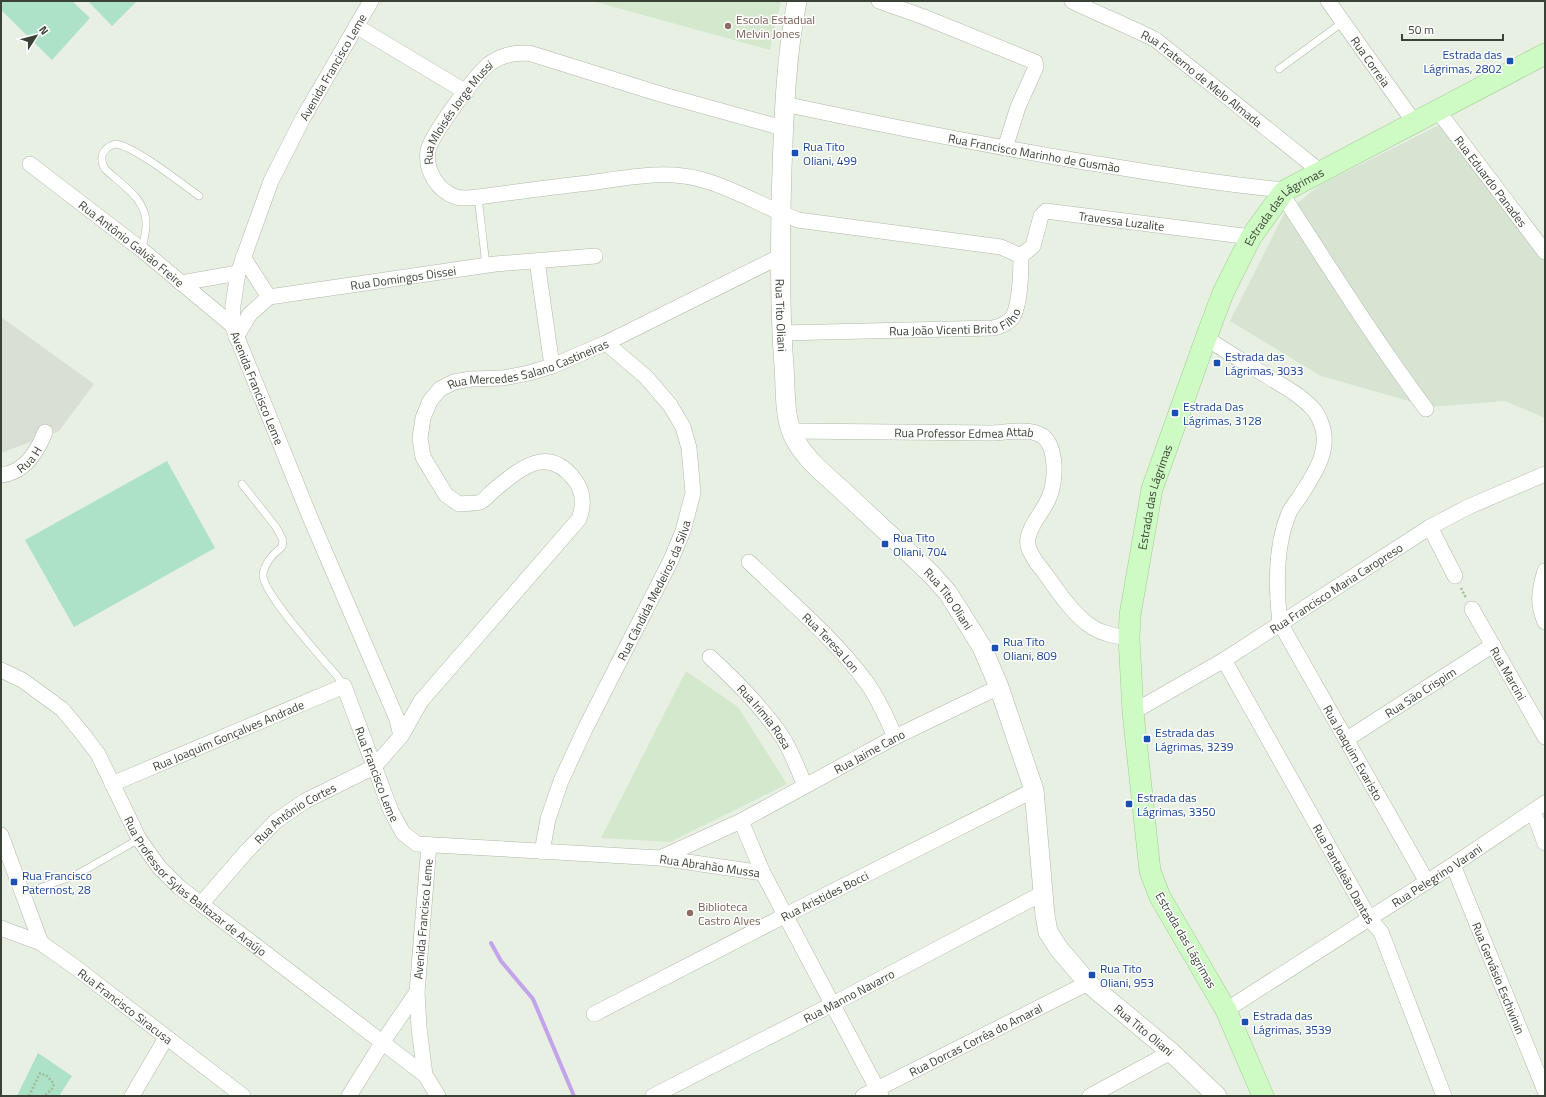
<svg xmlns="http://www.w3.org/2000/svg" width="1546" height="1097" font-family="'Titillium Web',sans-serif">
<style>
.residential{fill:#d7e4d2}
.industrial{fill:#d9dfd5}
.education{fill:#d4e8ce}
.green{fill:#aee2c8}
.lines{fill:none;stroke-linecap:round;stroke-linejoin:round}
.stream{stroke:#c3a3ea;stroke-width:4}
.service-casing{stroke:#adbba7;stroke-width:8}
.minor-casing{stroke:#adbba7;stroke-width:16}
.tertiary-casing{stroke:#adbba7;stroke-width:20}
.secondary-casing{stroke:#a2cd96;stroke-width:22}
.path{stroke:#a4bb99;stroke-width:2.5;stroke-dasharray:2 2;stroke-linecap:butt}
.service{stroke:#fff;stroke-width:7}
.minor{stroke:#fff;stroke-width:15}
.tertiary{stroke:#fff;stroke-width:19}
.secondary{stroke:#cefac3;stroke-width:21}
.education-dot{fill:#8d6e63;stroke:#fff;stroke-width:1.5}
.transit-dot{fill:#1a4fb4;stroke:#fff;stroke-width:1.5}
.labels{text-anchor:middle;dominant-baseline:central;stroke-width:3;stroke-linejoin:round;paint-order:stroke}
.education-label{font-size:12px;fill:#785e54;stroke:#fff;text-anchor:start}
.transit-label{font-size:12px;fill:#164399;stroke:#fff;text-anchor:start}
.street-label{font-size:12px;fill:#394234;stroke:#fff}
</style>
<rect width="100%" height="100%" fill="#e7f0e3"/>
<path class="residential" d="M1451,119L1545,247V418L1505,401L1430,407L1321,376L1230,321L1284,214L1320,185Z"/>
<path class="industrial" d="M1,317L94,384L59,431L1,453Z"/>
<path class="education" d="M592,1H781L770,50Z
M686,671L738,707L787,784L670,842L601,838Z"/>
<path class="green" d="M1,1H72L90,18L52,60L1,10Z
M88,1H137L112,26Z
M167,461L215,548L74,627L25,540Z
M38,1053L72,1076L59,1096H17Z"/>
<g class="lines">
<path class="stream" d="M491,943L501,961L533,999L574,1096"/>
<g class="service-casing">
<path id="service" d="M1279,69L1343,22
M478,197L486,265
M142,250C143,242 146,233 146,225C147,199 122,185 105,169C98,157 103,148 115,144C133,145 182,184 199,196
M242,484L276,527L283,540L282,547C274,553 265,563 263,574C261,592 323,659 337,676L344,686
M23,894L76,875L139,839"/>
</g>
<g class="minor-casing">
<g id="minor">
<path id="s1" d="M371,1L303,118L271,181L238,273L233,305L232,325L312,522L397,719L401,736"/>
<path d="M879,1L924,17L1035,62L1036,67L1018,107L1005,148"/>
<path id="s2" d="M1072,1C1100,15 1129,26 1156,40L1321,172"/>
<path id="s3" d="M1328,1L1414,122"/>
<path d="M356,26L466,92"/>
<path id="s4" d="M784,104C882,125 980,144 1079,161C1148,172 1217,184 1286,190"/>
<path id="s5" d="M1438,111L1545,252"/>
<path id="s6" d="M30,164L142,250L232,325"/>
<path d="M1282,194C1329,267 1375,340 1426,409"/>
<path id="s7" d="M1021,256L1033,246L1041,216L1046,211L1251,237"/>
<path d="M243,257L269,297"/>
<path d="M537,261L552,366"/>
<path d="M181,283L238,273"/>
<path id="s8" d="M782,333L993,328C999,327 1008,323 1012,318C1020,307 1021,270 1021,256L1001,247L798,220C766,208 736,189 703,180C667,169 625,178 589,183C552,187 515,192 478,197C471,198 463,199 456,197C438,191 425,171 428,151C431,135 475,76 489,64C492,62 498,58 502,57C511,53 520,53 529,53L660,94L783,128"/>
<path id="s9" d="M236,337L250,314L269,297L495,264L595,256"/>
<path id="s10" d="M1206,338C1226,351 1247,364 1267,376C1283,386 1301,395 1314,410C1318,415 1321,422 1323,429C1329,455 1312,477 1299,498C1296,502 1291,508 1289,513C1275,546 1276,589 1280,623L1427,882"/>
<path id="s11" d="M791,431L993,433C1007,432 1023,429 1036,433C1058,439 1056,478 1050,495C1045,510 1031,522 1028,538C1027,543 1029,550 1032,555C1035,561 1040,567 1044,572C1056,589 1075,617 1092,627C1103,634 1116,636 1129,638"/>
<path id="s12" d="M1,475C24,473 38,451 45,432"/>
<path d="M1430,527L1455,576"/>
<path id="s13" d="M749,562C789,601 834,638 867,683C879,700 887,718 895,737"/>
<path d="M1545,571C1539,590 1537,604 1545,622"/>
<path id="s14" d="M1472,609L1545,737"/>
<path id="s15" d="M710,657C736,681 761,706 781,735C791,750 798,769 805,786"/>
<path id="s16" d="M1224,660L1369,918L1381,932L1444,1096"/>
<path id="s17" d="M1,670L22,680L62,709L82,733L98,754L139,839L159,867L179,887L425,1075"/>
<path id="s18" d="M1133,712L1224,660L1430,527L1468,507L1545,474"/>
<path id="s19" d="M1347,739L1493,645"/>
<path id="s20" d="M112,784L344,686L391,811L403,833L417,844L660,858L763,873L881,1096"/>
<path d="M1533,811L1545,843"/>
<path d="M741,821L763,873"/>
<path d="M1,835L41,943"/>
<path d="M429,845L417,992L419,1028L425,1075L438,1096"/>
<path id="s21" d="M542,852L548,819L561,781L585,729L671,560L683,531L693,493L689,448L683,427L670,405L646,377L606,343"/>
<path id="s22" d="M660,858L741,821L895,737L999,687"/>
<path id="s23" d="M1453,865L1545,1091"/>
<path id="s24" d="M201,904L246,852L276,821L305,801L374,767L401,736L421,701L579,519C584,505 584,491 574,479C547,444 520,469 494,490C490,493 485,500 480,502C474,504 465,503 459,504L446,495L423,457L420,438L423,418L430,401L440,389L454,382L471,379L503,378L529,373L552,366L606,343L781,256"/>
<path id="s25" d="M1,928L41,943L75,967L243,1096"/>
<path id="s26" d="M1226,1010L1453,865L1545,803"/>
<path id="s27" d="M594,1014L786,915L1034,790"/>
<path d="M132,1096L166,1038"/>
<path d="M349,1096L382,1043L417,992"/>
<path id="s28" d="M653,1096L833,1004L1043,893"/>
<path id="s29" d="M863,1096L1088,983"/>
<path d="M1090,1096L1171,1052"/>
</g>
</g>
<g class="tertiary-casing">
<g id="tertiary">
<path id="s30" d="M797,1C786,57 784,112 782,169C780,235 779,301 784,366C786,390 783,420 796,441C806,460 828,477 844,492C873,519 903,547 932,575L948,593L982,647L999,687L1034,790L1045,915L1048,932L1059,949L1088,983L1171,1052L1217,1096"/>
</g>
</g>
<g class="secondary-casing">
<g id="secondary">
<path id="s31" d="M1263,1096L1226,1010L1160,897L1150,871L1133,712L1129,638L1130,615L1152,489L1206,338L1223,293L1251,237L1282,194L1286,190L1545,54"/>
</g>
</g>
<path class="path" d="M1461,588L1466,598
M29,1096L40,1073L47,1076L54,1084L52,1089L44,1096"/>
<use href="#service" class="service"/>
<use href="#minor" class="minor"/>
<use href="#tertiary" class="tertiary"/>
<use href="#secondary" class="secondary"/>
</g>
<g class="education-dot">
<circle cx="728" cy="26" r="4"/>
<circle cx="690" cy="913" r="4"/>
</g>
<g class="transit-dot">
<rect x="1506" y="57" width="8" height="8" rx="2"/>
<rect x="791" y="149" width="8" height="8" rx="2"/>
<rect x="1213" y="359" width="8" height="8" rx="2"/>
<rect x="1171" y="409" width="8" height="8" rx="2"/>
<rect x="881" y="540" width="8" height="8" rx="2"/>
<rect x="991" y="644" width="8" height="8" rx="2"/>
<rect x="1143" y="735" width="8" height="8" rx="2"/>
<rect x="1125" y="800" width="8" height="8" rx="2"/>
<rect x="10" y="878" width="8" height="8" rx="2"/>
<rect x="1088" y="971" width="8" height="8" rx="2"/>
<rect x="1241" y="1018" width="8" height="8" rx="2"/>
</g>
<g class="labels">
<g class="education-label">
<text x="736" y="19">Escola Estadual<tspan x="736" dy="14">Melvin Jones</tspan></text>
<text x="698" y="906">Biblioteca<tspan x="698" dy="14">Castro Alves</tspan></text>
</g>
<g class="transit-label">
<text x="1502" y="54" text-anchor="end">Estrada das<tspan x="1502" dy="14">Lágrimas, 2802</tspan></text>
<text x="803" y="146">Rua Tito<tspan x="803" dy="14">Oliani, 499</tspan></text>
<text x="1225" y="356">Estrada das<tspan x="1225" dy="14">Lágrimas, 3033</tspan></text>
<text x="1183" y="406">Estrada Das<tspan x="1183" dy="14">Lágrimas, 3128</tspan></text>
<text x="893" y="537">Rua Tito<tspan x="893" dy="14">Oliani, 704</tspan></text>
<text x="1003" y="641">Rua Tito<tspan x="1003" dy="14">Oliani, 809</tspan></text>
<text x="1155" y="732">Estrada das<tspan x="1155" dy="14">Lágrimas, 3239</tspan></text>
<text x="1137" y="797">Estrada das<tspan x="1137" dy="14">Lágrimas, 3350</tspan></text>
<text x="22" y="875">Rua Francisco<tspan x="22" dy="14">Paternost, 28</tspan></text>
<text x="1100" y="968">Rua Tito<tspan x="1100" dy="14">Oliani, 953</tspan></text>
<text x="1253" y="1015">Estrada das<tspan x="1253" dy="14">Lágrimas, 3539</tspan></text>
</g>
<g class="street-label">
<text stroke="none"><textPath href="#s3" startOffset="74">Rua Correia</textPath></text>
<text transform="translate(333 67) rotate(-60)">Avenida Francisco Leme</text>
<text stroke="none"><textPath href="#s2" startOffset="152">Rua Fraterno de Melo Almada</textPath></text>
<text stroke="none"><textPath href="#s8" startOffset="981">Rua Mloisés Jorge Mussi</textPath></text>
<text stroke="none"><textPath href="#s4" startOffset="255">Rua Francisco Marinho de Gusmão</textPath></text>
<text stroke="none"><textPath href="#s5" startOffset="88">Rua Eduardo Panades</textPath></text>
<text stroke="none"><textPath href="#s31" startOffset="954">Estrada das Lágrimas</textPath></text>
<text stroke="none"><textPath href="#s7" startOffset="130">Travessa Luzalite</textPath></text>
<text stroke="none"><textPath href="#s6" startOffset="129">Rua Antônio Galvão Freire</textPath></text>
<text stroke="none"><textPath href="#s9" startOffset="188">Rua Domingos Dissei</textPath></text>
<text stroke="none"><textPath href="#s30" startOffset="315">Rua Tito Oliani</textPath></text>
<text stroke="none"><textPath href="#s8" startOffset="175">Rua João Vicenti Brito Filho</textPath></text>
<text stroke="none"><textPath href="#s24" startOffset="949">Rua Mercedes Salano Castineiras</textPath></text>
<text stroke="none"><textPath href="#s1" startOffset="424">Avenida Francisco Leme</textPath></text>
<text stroke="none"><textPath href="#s11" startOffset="173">Rua Professor Edmea Attab</textPath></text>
<text stroke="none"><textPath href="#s12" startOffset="33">Rua H</textPath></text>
<text stroke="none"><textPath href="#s31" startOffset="630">Estrada das Lágrimas</textPath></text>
<text stroke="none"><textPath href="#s18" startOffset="238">Rua Francisco Maria Caropreso</textPath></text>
<text stroke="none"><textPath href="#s21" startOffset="286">Rua Cândida Medeiros da Silva</textPath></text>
<text stroke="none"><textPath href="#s30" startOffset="663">Rua Tito Oliani</textPath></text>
<text stroke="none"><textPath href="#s13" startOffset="115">Rua Teresa Lon</textPath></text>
<text stroke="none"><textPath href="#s14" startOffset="74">Rua Marcini</textPath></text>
<text stroke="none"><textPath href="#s19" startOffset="87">Rua São Crispim</textPath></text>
<text stroke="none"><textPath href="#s15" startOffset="81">Rua Irimia Rosa</textPath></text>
<text stroke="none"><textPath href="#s20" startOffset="126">Rua Joaquim Gonçalves Andrade</textPath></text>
<text stroke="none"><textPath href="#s22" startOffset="235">Rua Jaime Cano</textPath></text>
<text stroke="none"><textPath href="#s10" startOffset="505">Rua Joaquim Evaristo</textPath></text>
<text stroke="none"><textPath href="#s20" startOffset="346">Rua Francisco Leme</textPath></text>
<text stroke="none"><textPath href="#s24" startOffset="132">Rua Antônio Cortes</textPath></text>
<text stroke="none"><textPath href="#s20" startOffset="722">Rua Abrahão Mussa</textPath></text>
<text stroke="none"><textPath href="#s16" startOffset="245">Rua Pantaleão Dantas</textPath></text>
<text stroke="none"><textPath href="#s26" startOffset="250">Rua Pelegrino Varani</textPath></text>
<text stroke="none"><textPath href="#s17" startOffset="298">Rua Professor Sylas Baltazar de Araújo</textPath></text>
<text stroke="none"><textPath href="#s27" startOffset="259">Rua Aristides Bocci</textPath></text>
<text transform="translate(423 919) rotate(-85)">Avenida Francisco Leme</text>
<text transform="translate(1186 940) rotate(60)">Estrada das Lágrimas</text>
<text stroke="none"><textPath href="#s23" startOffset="122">Rua Gervásio Eschivinin</textPath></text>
<text stroke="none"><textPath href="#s28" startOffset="220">Rua Manno Navarro</textPath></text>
<text stroke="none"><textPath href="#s25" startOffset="148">Rua Francisco Siracusa</textPath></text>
<text stroke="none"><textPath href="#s30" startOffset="1155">Rua Tito Oliani</textPath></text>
<text stroke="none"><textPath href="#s29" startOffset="126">Rua Dorcas Corrêa do Amaral</textPath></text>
</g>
</g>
<rect width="1546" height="1097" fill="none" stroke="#394234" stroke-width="4"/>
<g transform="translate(36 36) rotate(54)" stroke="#ffffff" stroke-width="3" paint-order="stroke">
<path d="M0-3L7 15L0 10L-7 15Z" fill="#394234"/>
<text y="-6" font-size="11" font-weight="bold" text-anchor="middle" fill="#394234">N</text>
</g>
<path d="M1402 34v6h101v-6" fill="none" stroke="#394234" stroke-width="2"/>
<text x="1408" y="34" font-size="12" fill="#394234" stroke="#ffffff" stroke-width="3" paint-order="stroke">50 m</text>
</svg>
